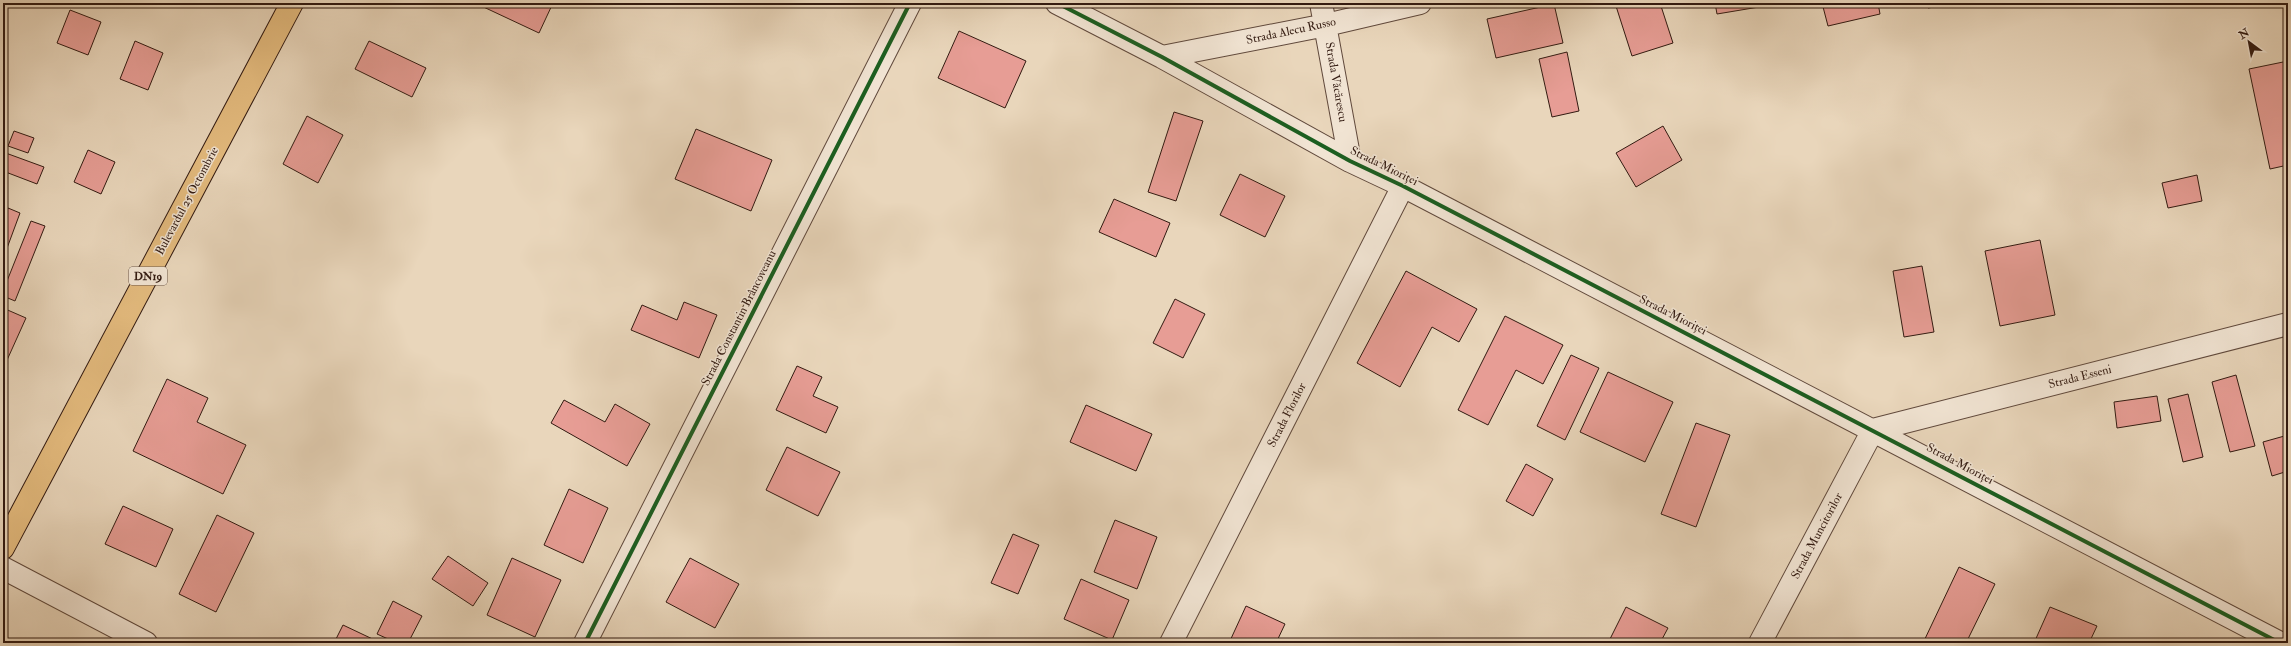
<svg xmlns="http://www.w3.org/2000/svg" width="2291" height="646" font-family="'IM FELL Double Pica',serif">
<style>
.building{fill:#e79d95;stroke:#321a11}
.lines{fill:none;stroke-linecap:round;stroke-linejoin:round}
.minor-casing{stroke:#60493c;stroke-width:24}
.major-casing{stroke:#321a11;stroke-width:24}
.minor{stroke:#f1e4d3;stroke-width:22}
.major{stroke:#e4bb7e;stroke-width:22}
.cycleway-casing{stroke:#f1e4d3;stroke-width:6}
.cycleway{stroke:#1b5e20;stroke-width:4}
.labels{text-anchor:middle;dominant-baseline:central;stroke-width:3;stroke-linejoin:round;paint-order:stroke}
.shield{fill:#f1e4d3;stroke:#6b574b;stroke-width:1}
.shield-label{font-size:11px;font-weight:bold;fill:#321a11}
.street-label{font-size:12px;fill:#321a11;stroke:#f1e4d3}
</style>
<rect width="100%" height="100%" fill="#e9d6bb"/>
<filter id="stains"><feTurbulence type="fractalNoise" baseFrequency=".005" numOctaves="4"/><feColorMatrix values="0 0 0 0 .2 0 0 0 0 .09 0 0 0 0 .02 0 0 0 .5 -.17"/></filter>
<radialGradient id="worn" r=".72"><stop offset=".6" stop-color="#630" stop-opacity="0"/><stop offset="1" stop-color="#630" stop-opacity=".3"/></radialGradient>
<path class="building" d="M475,3H553L539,33Z
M1615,3H1660L1673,43L1632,56Z
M1715,3H1764L1765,6L1717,14Z
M1822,3H1878L1880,14L1828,26Z
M1928,3H1958L1928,8Z
M1554,4L1563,43L1496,58L1487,19Z
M70,10L101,22L88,55L57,43Z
M959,31L1026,61L1005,108L938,78Z
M135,41L163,53L148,90L120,79Z
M369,41L426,68L412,97L355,69Z
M1567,52L1579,111L1552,117L1539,59Z
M2288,61V165L2270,169L2249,69Z
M1174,112L1203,121L1176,201L1148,192Z
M307,116L343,135L318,183L283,164Z
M1663,126L1682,160L1636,187L1616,153Z
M696,129L772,160L751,211L675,179Z
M14,131L34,138L28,153L8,146Z
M88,150L115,162L101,194L74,182Z
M3,152L44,167L37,184L3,171Z
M1240,174L1285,196L1265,237L1220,215Z
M2197,175L2202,201L2168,208L2162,183Z
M1114,199L1170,223L1156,257L1099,232Z
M8,208L20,213L3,259V221Z
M31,221L45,226L15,301L3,296V291Z
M2040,240L2055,315L2000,326L1985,251Z
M1922,266L1934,332L1904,337L1893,271Z
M1406,271L1477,309L1459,342L1432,327L1400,387L1357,363Z
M1175,299L1205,314L1183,358L1153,343Z
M684,302L717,315L699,358L631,330L642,305L677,320Z
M3,308L26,318L3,369Z
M1505,316L1563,345L1543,384L1516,370L1488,425L1458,410Z
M1571,355L1599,368L1565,440L1537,426Z
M797,366L822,377L813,396L838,407L826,433L776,410Z
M1608,372L1673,402L1645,462L1580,432Z
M2236,375L2255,446L2230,452L2212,382Z
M167,379L208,398L197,422L246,445L223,494L133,451Z
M2188,394L2203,457L2183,462L2168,399Z
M2157,396L2161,421L2117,428L2114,402Z
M564,400L605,422L615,404L650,424L627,466L551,423Z
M1086,405L1152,434L1136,471L1070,442Z
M1696,423L1730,435L1696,527L1661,514Z
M2288,435V471L2272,476L2263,442Z
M787,447L840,472L818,516L766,490Z
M1526,464L1553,479L1533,516L1506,501Z
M569,489L608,508L583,563L544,545Z
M123,506L173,529L156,567L105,544Z
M217,515L254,533L216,612L179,594Z
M1115,520L1157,537L1137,589L1094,572Z
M1013,534L1039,545L1018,594L991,583Z
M448,556L488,583L473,606L432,579Z
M512,558L561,580L535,637L487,615Z
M690,558L739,584L715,628L666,602Z
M1959,567L1995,584L1966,643H1923Z
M1081,579L1129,600L1112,640L1064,619Z
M393,601L422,616L408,643H397L377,634Z
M1246,606L1285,624L1276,643H1229Z
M1626,607L1668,628L1660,643H1608Z
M2050,607L2097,626L2089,643H2034Z
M343,625L381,643H334Z"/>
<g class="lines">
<g class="minor-casing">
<path id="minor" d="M1057,3L1162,57L1350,161L1403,186L2280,643
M1321,3L1350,161
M1162,57L1326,25L1420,3
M3,568L146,643
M585,643L910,3
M1171,643L1403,186
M1760,643L1873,430L2288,324"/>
</g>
<g class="major-casing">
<path id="major" d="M3,548L292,3"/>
</g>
<use href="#minor" class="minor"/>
<use href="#major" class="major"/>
<g class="cycleway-casing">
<path id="cycleway" d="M1057,3L1162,57L1350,161L1403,186L2280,643
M585,643L910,3"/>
</g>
<use href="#cycleway" class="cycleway"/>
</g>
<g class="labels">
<rect class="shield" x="129" y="267" width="38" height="18" rx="3"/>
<g class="shield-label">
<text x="148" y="276">DN19</text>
</g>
<g class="street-label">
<text transform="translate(1291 31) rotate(-12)">Strada Alecu Russo</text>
<text transform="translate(1336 82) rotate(80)">Strada Văcărescu</text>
<text transform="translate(1384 166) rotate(26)">Strada Mioriței</text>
<text transform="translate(187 201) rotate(-62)">Bulevardul 25 Octombrie</text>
<text transform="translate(1673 315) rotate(27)">Strada Mioriței</text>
<text transform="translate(739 318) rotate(-63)">Strada Constantin Brâncoveanu</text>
<text transform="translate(2080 377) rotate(-14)">Strada Esseni</text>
<text transform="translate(1287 415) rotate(-63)">Strada Florilor</text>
<text transform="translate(1960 464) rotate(28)">Strada Mioriței</text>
<text transform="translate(1817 536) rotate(-62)">Strada Muncitorilor</text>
</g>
</g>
<rect width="2291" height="646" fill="none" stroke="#e9d6bb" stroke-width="16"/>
<rect x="4" y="4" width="2283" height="638" fill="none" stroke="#321a11" stroke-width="2"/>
<rect x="8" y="8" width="2275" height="630" fill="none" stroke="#321a11"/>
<g transform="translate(2249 42) rotate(328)" stroke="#f1e4d3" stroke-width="3" paint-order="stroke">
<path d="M0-3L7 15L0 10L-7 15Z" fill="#321a11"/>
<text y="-6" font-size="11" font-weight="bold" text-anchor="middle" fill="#321a11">N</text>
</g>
<rect width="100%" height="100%" filter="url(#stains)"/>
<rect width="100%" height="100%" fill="url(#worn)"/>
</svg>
